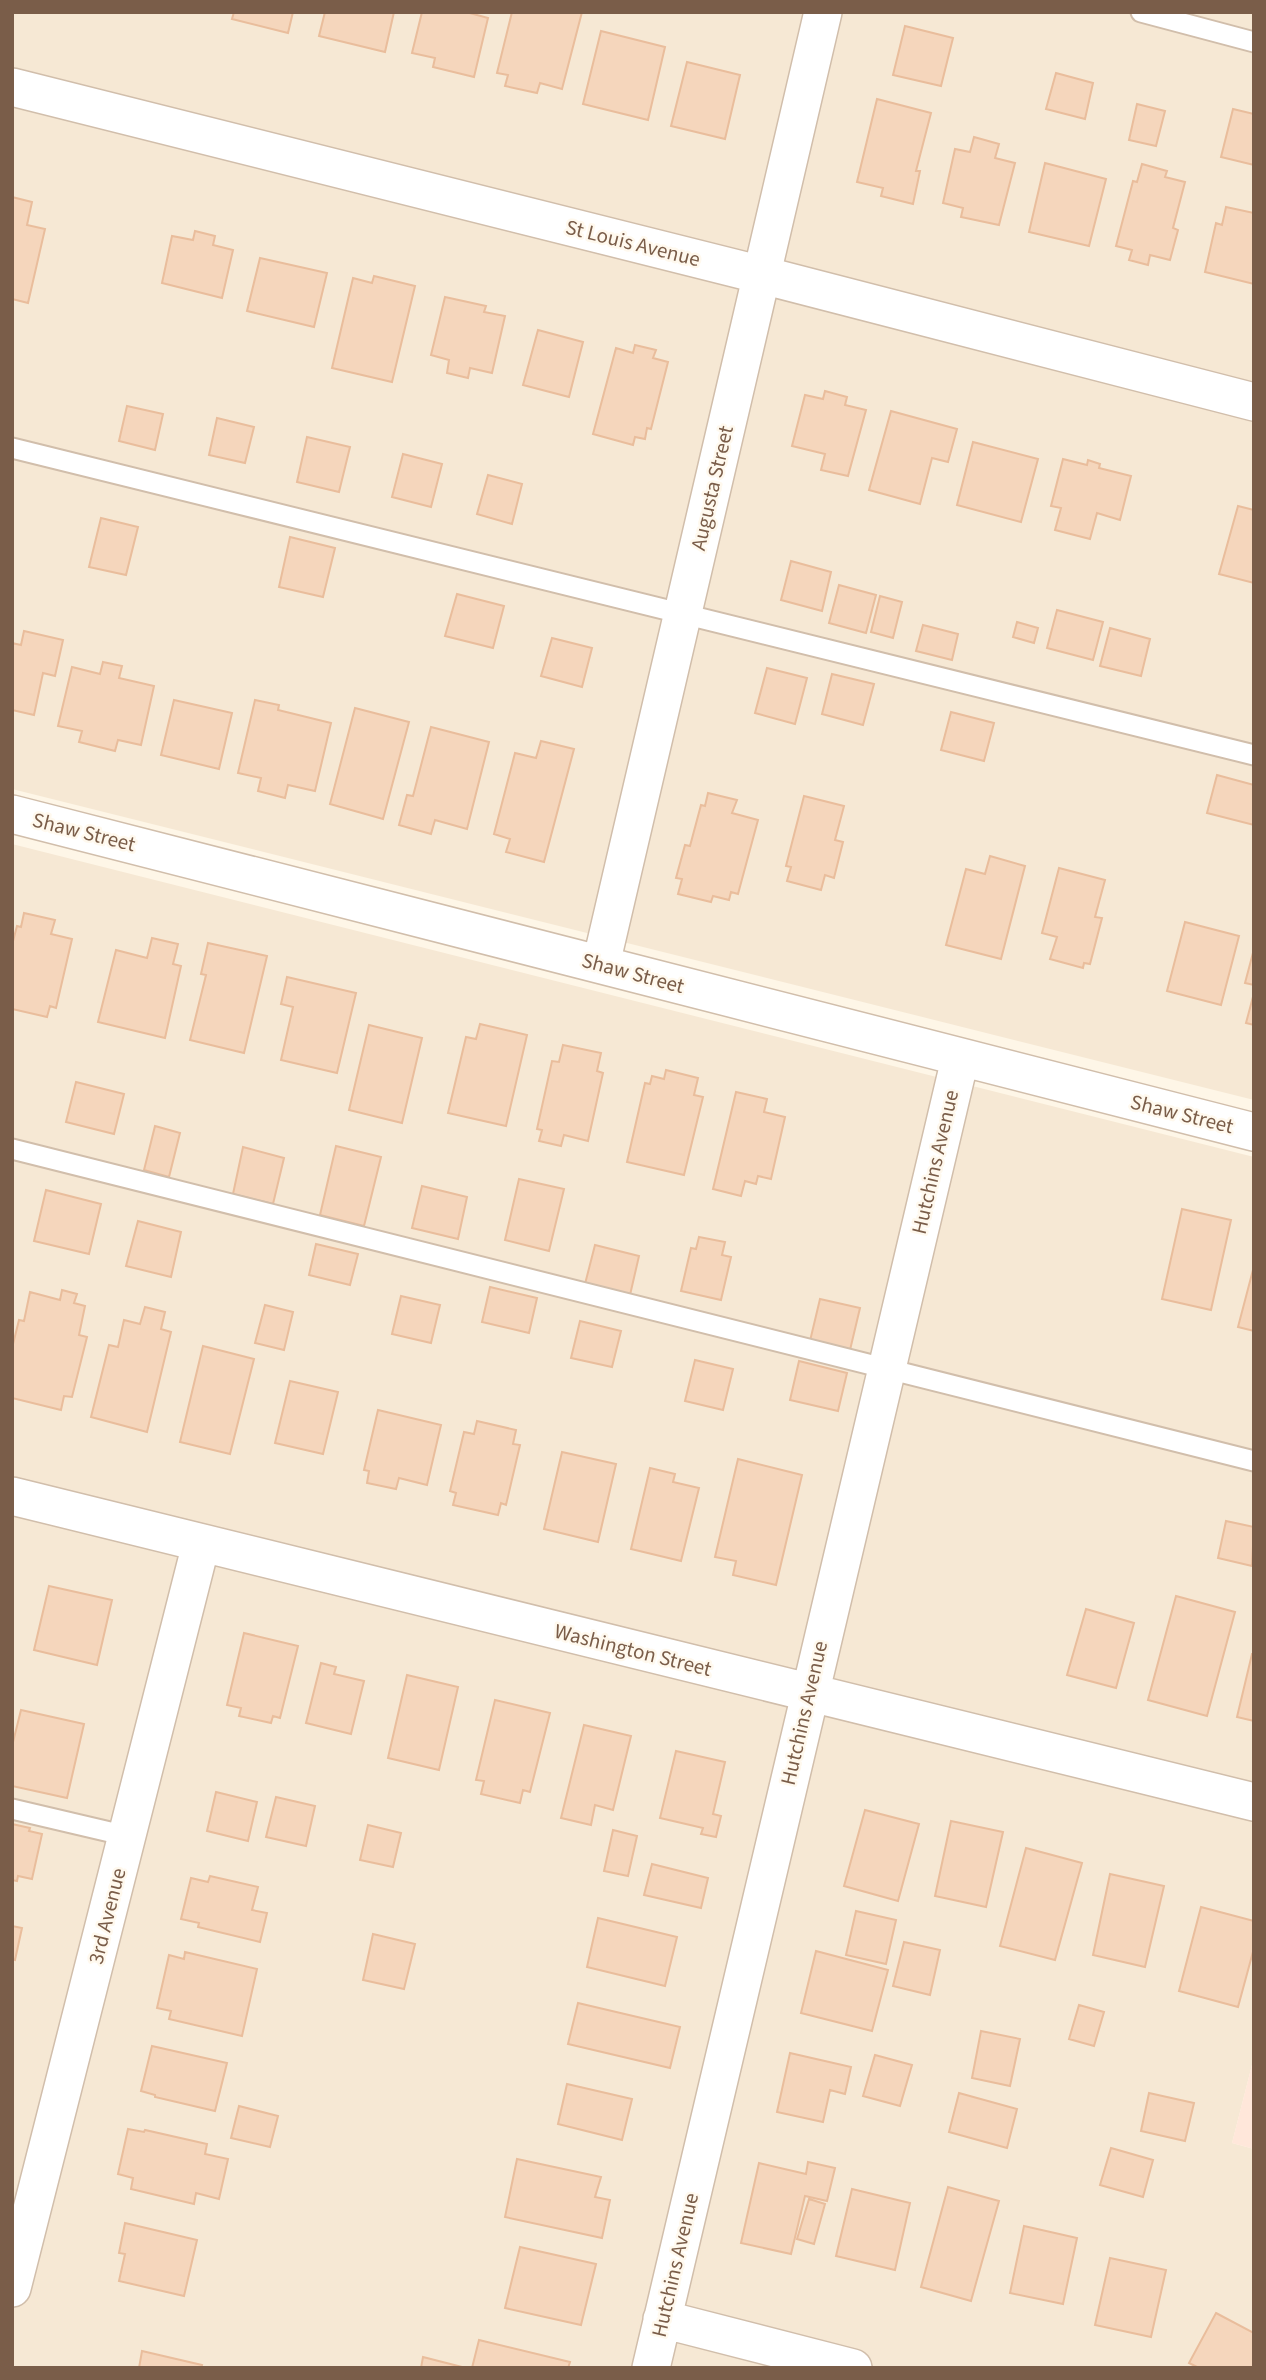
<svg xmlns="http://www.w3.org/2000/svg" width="1266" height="2380" font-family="'Source Sans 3',sans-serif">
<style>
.residential{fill:#f6e8d4}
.commercial{fill:#ffe7da}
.building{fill:#f5d6bc;stroke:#e9bd9c;stroke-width:2}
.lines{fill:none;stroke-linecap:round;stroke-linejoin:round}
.lane-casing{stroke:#d1beab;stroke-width:23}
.street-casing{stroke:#d1beab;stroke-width:40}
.lane{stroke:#fff;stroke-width:19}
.street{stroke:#fff;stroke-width:37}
.labels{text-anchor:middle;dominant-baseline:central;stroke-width:5;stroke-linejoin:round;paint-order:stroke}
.street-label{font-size:21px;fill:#7a5d49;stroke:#fff9ee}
</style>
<rect width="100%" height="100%" fill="#fef6e7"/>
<path class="residential" d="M12,12H1254V1100L12,789Z
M12,844L1254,1157V2057L1232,2143L1254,2149V2368H12Z"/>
<path class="commercial" d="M1254,2057V2149L1232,2143Z"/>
<path class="building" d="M234,12H293L288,33L232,19Z
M325,12H394L385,52L319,36Z
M422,12H466L488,18L474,77L433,67L435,58L412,53Z
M512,12H582L562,89L540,83L537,93L505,86L508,75L497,73Z
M905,26L953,38L941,86L893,75Z
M601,31L665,47L648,120L583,104Z
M687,62L740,75L725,139L671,126Z
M1056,73L1093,83L1085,119L1046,109Z
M877,99L931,113L916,171H920L913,204L881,196L883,188L857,182Z
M1137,104L1165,111L1156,146L1129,140Z
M1233,109L1254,114V165L1221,157Z
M974,137L999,144L995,158L1015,163L999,225L961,217L963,208L943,203L955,149L970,152Z
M1045,163L1106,179L1089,246L1029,232Z
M1142,164L1167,171L1165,177L1185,182L1173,228L1178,230L1170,260L1150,255L1148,265L1129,260L1132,250L1116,246L1133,181L1137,182Z
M12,197L32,202L27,225L45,229L28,303L12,299Z
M1226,207L1254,213V284L1205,272L1216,223L1222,225Z
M195,231L215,236L213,245L233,250L222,298L162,283L172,236L193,240Z
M260,258L327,273L314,327L247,311Z
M374,276L415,286L392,382L332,368L353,278L372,283Z
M445,297L486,306L484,312L505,316L492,373L470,368L468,378L447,373L449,360L431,355Z
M538,330L583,342L569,397L523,385Z
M635,345L656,350L653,358L668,362L651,429L647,428L645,439L635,437L633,445L593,434L616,348L633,353Z
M825,391L847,397L845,405L866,410L848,476L821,470L825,454L792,446L805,395L823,399Z
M127,406L163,414L155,450L119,441Z
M891,411L957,429L948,462L932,458L920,504L869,490Z
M217,418L254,427L245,463L209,455Z
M307,437L350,447L339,492L297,482Z
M973,442L1038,459L1021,522L957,505Z
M403,454L442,464L431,507L392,497Z
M1063,459L1087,465L1088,460L1100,464L1099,468L1131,476L1120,520L1097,513L1090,539L1055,530L1061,508L1051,506Z
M488,475L522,484L512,524L477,514Z
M1238,506L1254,510V583L1219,574Z
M101,518L138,527L126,575L89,567Z
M290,537L335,548L323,597L279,587Z
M791,561L831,572L822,611L781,600Z
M839,585L876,595L866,633L829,623Z
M457,594L504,606L493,648L445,636Z
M880,596L902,602L893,638L871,632Z
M1057,610L1103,622L1093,660L1047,648Z
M1017,622L1038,628L1034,643L1013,637Z
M923,625L958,634L952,660L916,651Z
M1110,628L1150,639L1141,676L1100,666Z
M24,631L63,640L55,676L43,673L34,715L12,710V643L21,645Z
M552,638L592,648L582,687L541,676Z
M103,662L122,666L119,678L154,686L141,745L118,740L115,751L79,742L82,731L58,726L72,667L100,674Z
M767,668L807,678L795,724L755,713Z
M832,674L874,684L863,725L822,714Z
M174,700L232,713L219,769L161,755Z
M255,700L279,705L278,710L331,723L315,791L288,785L285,798L258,791L261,778L238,773Z
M355,708L409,722L383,819L330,804Z
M951,712L994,723L984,761L941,750Z
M431,727L489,742L467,829L435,820L431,834L399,825L407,795L413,796Z
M541,741L574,749L544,862L506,852L510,839L494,834L515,753L536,758Z
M1217,775L1254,785V825L1207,813Z
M708,793L737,800L732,813L758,820L738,894L731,892L729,900L713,896L711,902L678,894L682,879L676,878L685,845L690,846L701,805L705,806Z
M804,796L844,806L835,840L843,842L834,878L825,875L821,890L787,881L791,867L786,866Z
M990,856L1025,866L1001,959L946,945L966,869L985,874Z
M1059,868L1105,880L1095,917L1102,918L1090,964L1084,963L1083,968L1050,959L1057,937L1042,933Z
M24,913L55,920L51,934L72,939L56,1008L50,1006L47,1017L12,1009V945L17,926L21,927Z
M1185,922L1239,936L1221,1005L1167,991Z
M152,938L178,944L173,964L181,966L165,1038L98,1022L116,950L147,958Z
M208,943L267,956L244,1053L190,1040L206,975L201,974Z
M1254,949V985L1245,983Z
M287,977L356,993L337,1073L281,1060L293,1007L281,1004Z
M1254,993V1025L1246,1023Z
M480,1024L527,1035L506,1126L448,1113L466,1037L476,1039Z
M369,1025L422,1038L402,1123L349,1110Z
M563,1045L601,1053L597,1071L603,1073L588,1141L564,1135L561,1146L539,1141L542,1130L537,1129L552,1061L559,1062Z
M666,1070L698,1078L694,1095L703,1097L684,1175L627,1162L645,1083L650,1084L652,1076L664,1079Z
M76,1082L124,1094L114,1134L66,1122Z
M736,1092L767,1099L764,1112L785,1117L771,1179L758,1176L756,1184L745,1181L741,1196L713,1189Z
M155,1126L180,1133L169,1177L144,1170Z
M336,1146L381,1157L364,1226L320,1215Z
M243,1147L284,1158L273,1204L233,1194Z
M519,1179L564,1189L549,1251L505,1240Z
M422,1186L467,1197L458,1239L412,1228Z
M46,1190L101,1204L89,1254L34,1241Z
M1182,1209L1231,1220L1211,1310L1162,1299Z
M138,1221L181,1232L171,1277L126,1266Z
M699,1237L725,1242L722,1255L731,1257L721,1300L681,1291L691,1248L696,1249Z
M316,1244L358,1254L350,1285L309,1275Z
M595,1245L639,1256L630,1295L585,1284Z
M1254,1266V1331L1238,1327Z
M490,1287L537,1298L529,1333L482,1322Z
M62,1290L77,1294L74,1303L85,1306L79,1335L87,1337L72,1397L64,1396L61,1410L12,1398V1348L19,1320L24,1321L30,1292L60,1300Z
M401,1296L440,1305L431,1343L392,1334Z
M820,1299L860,1308L850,1350L810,1341Z
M265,1305L293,1312L284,1350L255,1343Z
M145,1307L165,1312L161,1329L171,1332L147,1432L91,1417L109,1345L118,1347L124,1320L140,1324Z
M580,1321L621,1331L612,1367L571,1358Z
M203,1346L254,1359L230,1454L180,1442Z
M695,1360L733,1369L723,1410L685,1401Z
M799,1361L847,1373L838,1411L790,1400Z
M290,1381L338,1392L323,1454L275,1443Z
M378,1410L441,1425L427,1485L399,1478L396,1489L367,1483L369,1471L364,1470Z
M477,1421L516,1430L513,1444L520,1445L506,1505L501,1503L498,1515L453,1505L456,1493L450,1491L464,1432L474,1434Z
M562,1452L616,1464L598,1542L544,1529Z
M738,1459L802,1475L776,1585L733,1575L736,1561L715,1557Z
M650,1468L675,1474L673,1482L699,1488L681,1561L631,1549Z
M1226,1521L1254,1527L1252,1566L1218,1558Z
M49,1586L112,1600L97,1665L34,1650Z
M1176,1596L1235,1612L1207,1716L1148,1700Z
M1086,1609L1134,1623L1116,1688L1067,1675Z
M244,1633L298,1646L280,1718L273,1716L271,1723L239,1716L241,1708L227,1705Z
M1252,1654H1254V1721L1237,1717Z
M321,1663L336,1667L334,1674L364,1681L351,1734L306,1723Z
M407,1675L458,1687L439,1770L388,1758Z
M495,1700L550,1713L530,1792L523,1790L520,1803L481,1794L484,1781L476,1780Z
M21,1710L84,1724L67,1798L12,1786V1746Z
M584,1725L631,1736L613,1810L595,1805L591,1825L561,1818Z
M676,1751L725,1762L713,1814L721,1816L716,1837L701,1834L703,1828L660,1818Z
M216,1792L257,1802L248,1841L207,1831Z
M276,1797L315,1806L306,1846L266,1837Z
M865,1810L919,1824L898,1901L844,1886Z
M951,1821L1003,1832L986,1907L935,1896Z
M12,1824L30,1828L29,1831L42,1834L32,1879L18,1876L17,1881L12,1880Z
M368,1825L401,1833L393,1867L360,1860Z
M613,1830L637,1836L628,1876L604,1871Z
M1026,1848L1082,1863L1055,1960L1000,1946Z
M652,1864L708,1878L701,1908L644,1895Z
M1110,1874L1164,1886L1145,1967L1093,1955Z
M210,1876L258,1887L252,1910L267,1913L260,1942L198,1927L199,1923L181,1919L191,1878L208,1882Z
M1201,1907L1254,1921V1948L1238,2007L1179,1991Z
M856,1911L896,1920L886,1964L846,1955Z
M598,1918L677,1937L665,1986L587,1967Z
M12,1926L22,1928L15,1960L12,1959Z
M373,1934L415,1944L404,1989L363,1980Z
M904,1942L940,1950L930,1995L893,1986Z
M816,1951L888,1970L872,2031L801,2013Z
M185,1952L257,1969L242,2036L169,2019L171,2011L157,2008L169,1955L184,1959Z
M578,2003L680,2027L670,2068L568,2044Z
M1079,2005L1104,2012L1094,2046L1069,2039Z
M981,2031L1020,2039L1010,2086L972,2078Z
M152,2046L227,2063L215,2111L155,2097V2095L141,2091Z
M790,2053L851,2067L845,2094L830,2090L823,2122L777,2112Z
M875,2055L912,2065L900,2106L863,2096Z
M567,2084L632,2099L622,2140L558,2124Z
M959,2093L1017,2109L1007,2148L949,2132Z
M1149,2093L1194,2103L1185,2141L1141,2131Z
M239,2106L278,2116L270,2147L231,2138Z
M128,2129L144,2132L145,2130L207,2144L205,2154L228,2159L219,2199L196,2193L194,2204L131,2189L133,2178L118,2174Z
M1111,2148L1153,2160L1143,2197L1100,2185Z
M517,2159L601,2177L595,2197L610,2200L602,2238L505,2217Z
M808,2162L835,2168L827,2201L805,2196L791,2254L741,2243L759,2163L806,2174Z
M948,2187L999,2201L971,2301L921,2287Z
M852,2189L910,2203L895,2270L836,2256Z
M809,2199L825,2204L814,2244L797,2239Z
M125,2223L197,2240L184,2296L119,2281L125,2254L119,2253Z
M1024,2226L1077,2238L1063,2304L1010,2293Z
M520,2247L596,2264L581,2325L505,2308Z
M1110,2258L1166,2270L1151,2337L1095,2325Z
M1216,2313L1254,2333V2368H1199L1189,2363Z
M479,2340L570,2362L568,2368H472Z
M142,2351L202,2365L201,2368H139Z
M423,2357L466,2368H421Z"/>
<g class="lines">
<g class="lane-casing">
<path id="lane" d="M1141,12L1254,42
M12,448L1254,755
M12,1149L1254,1461
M12,1809L127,1836"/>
</g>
<g class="street-casing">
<path id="street" d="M12,87L762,275L1254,402
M12,814C426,919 839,1029 1254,1132
M601,964L823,12
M12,1496L1254,1802
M12,2288L201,1544
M662,2319L853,2368
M651,2368L960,1059"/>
</g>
<use href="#lane" class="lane"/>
<use href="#street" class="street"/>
</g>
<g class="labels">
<g class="street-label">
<text transform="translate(633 243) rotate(14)">St Louis Avenue</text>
<text transform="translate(712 488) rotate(-77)">Augusta Street</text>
<text transform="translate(84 832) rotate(14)">Shaw Street</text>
<text transform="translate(633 973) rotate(15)">Shaw Street</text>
<text transform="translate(1182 1114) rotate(14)">Shaw Street</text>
<text transform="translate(935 1162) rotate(-77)">Hutchins Avenue</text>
<text transform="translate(633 1650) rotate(14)">Washington Street</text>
<text transform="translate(804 1713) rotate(-77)">Hutchins Avenue</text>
<text transform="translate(107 1916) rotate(-76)">3rd Avenue</text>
<text transform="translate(675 2265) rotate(-77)">Hutchins Avenue</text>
</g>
</g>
<rect width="1266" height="2380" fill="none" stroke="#7a5d49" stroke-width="28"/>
</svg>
